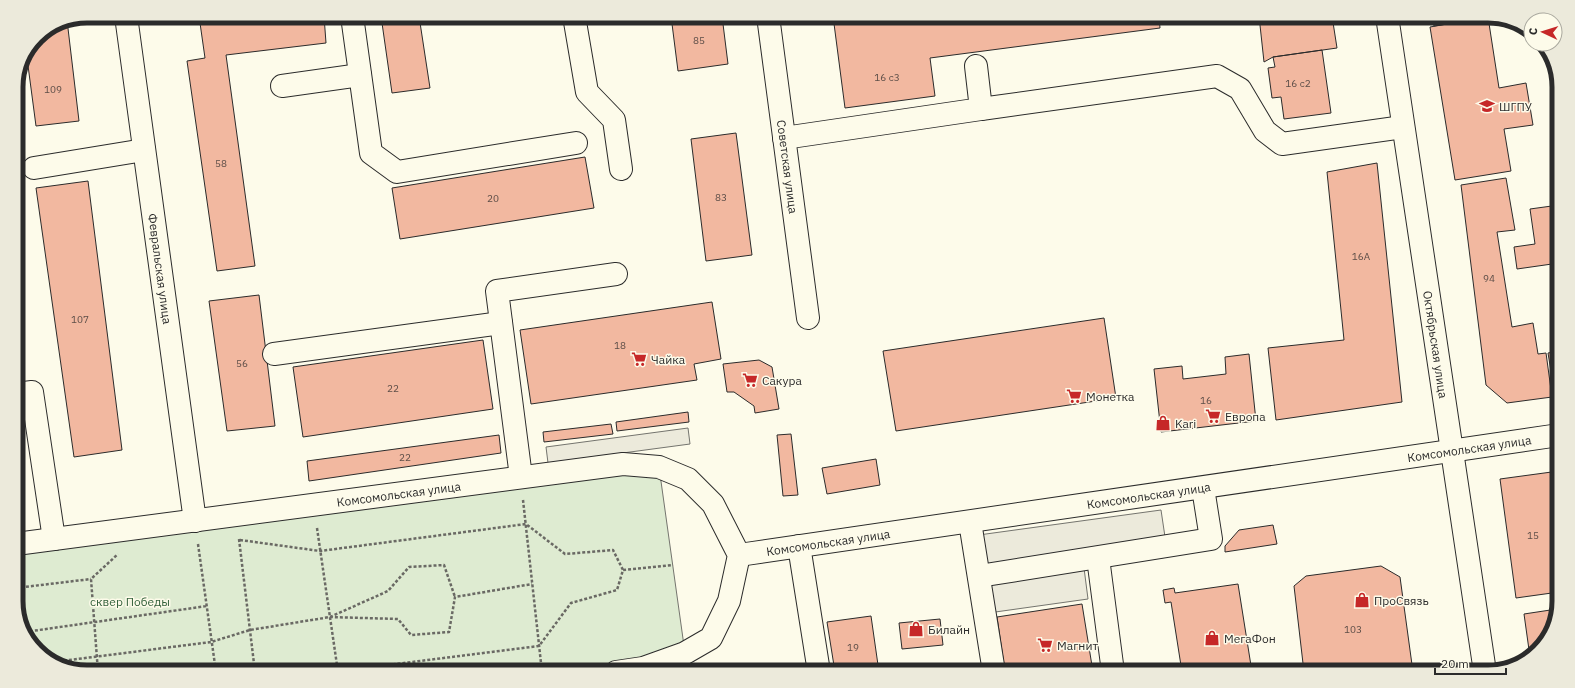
<svg xmlns="http://www.w3.org/2000/svg" width="1575" height="688" font-family="'IBM Plex Sans',sans-serif">
<style>
.green{fill:#deebd1;stroke:#74746e}
.parking{fill:#eceadb;stroke:#74746e}
.building{fill:#f2b8a0;stroke:#2b2b2b}
.lines{fill:none;stroke-linecap:round;stroke-linejoin:round}
.minor-casing{stroke:#2b2b2b;stroke-width:24}
.major-casing{stroke:#2b2b2b;stroke-width:24}
.path{stroke:#6a6964;stroke-width:2.5;stroke-dasharray:3 2;stroke-linecap:butt}
.minor{stroke:#fdfbea;stroke-width:22}
.major{stroke:#fdfbea;stroke-width:22}
.labels{text-anchor:middle;dominant-baseline:central;stroke-width:3;stroke-linejoin:round;paint-order:stroke}
.number-label{font-size:10px;fill:#5d4e48}
.poi-label{font-size:12px;fill:#2b2b2b;stroke:#fdfbea;text-anchor:start}
.street-label{font-size:12px;fill:#2b2b2b;stroke:#fdfbea}
.park-label{font-size:12px;fill:#34623c;stroke:#fdfbea}
.rim{fill:none;stroke:#2b2b2b;stroke-width:5}
</style>
<rect width="100%" height="100%" fill="#fdfbea"/>
<path class="green" d="M659,467L685,653L616,672H87L60,666L28,641L16,606V545Z"/>
<path class="parking" d="M688,428L690,444L548,463L546,447Z
M1161,510L1168,557L1084,568L1088,599L974,615L964,537Z"/>
<path class="building" d="M199,16H324L326,43L226,55L255,266L217,271L187,61L205,58Z
M381,16H419L430,88L392,93Z
M671,16H722L728,64L678,71Z
M833,16H1159L1160,28L930,58L935,96L845,108Z
M1259,16H1332L1337,48L1273,57L1264,62Z
M1432,16H1485V18L1434,26Z
M1488,17L1499,88L1526,83L1533,125L1504,129L1511,171L1455,180L1430,27Z
M67,20L79,121L36,126L27,58L37,37L60,21Z
M1322,50L1331,113L1284,119L1281,97L1272,98L1268,68L1275,67L1273,57Z
M16,110L21,160L16,161Z
M736,133L752,255L706,261L691,139Z
M585,157L594,208L400,239L392,188Z
M1377,163L1402,402L1276,420L1268,348L1344,340L1327,172Z
M1506,178L1515,230L1497,232L1512,327L1533,323L1538,354L1546,353L1552,397L1507,403L1486,385L1461,185Z
M88,181L122,450L74,457L36,188Z
M1559,205V263L1517,269L1514,247L1535,244L1530,209Z
M259,295L275,426L227,431L209,301Z
M712,302L721,359L694,364L697,380L531,404L520,330Z
M1104,318L1116,398L896,431L883,351Z
M483,340L493,409L303,437L293,367Z
M1559,351V395L1555,396L1548,353Z
M1249,354L1256,421L1161,432L1154,369L1182,366L1183,379L1226,374L1225,357Z
M759,360L772,367L779,409L755,413L754,406L734,392H727L723,364Z
M688,412L689,422L617,431L616,422Z
M611,424L613,434L544,442L543,432Z
M791,434L798,495L783,496L777,435Z
M499,435L501,453L309,481L307,461Z
M16,444L20,467H16Z
M876,459L880,485L827,494L822,468Z
M1559,471V592L1516,598L1500,479Z
M1273,525L1277,544L1225,552V546L1239,530Z
M1381,566L1400,577L1413,672H1304L1294,586L1306,576Z
M1238,584L1252,672H1182L1171,602L1165,603L1163,590L1174,588L1175,593Z
M1082,604L1093,672H1005L997,617Z
M1557,609L1553,628L1530,657L1524,614Z
M871,616L879,672H835L827,622Z
M940,619L943,645L902,649L899,623Z"/>
<g class="lines">
<g class="minor-casing">
<g id="minor">
<path id="s1" d="M126,16L195,521"/>
<path d="M352,16L371,153L397,172L576,143"/>
<path d="M574,16L587,92L614,120L621,169"/>
<path id="s2" d="M768,16L808,318"/>
<path id="s3" d="M1387,16L1485,672"/>
<path d="M282,86L360,75"/>
<path d="M981,109L1217,76L1240,89L1265,131L1282,144L1403,127"/>
<path d="M784,138L981,109L976,66"/>
<path d="M34,168L144,150"/>
<path d="M274,354L501,323"/>
<path d="M16,394L32,392L54,539"/>
<path d="M521,477L497,291L616,274"/>
<path d="M970,522L994,672"/>
<path d="M799,546L819,672"/>
<path d="M1098,558L1113,672"/>
<path d="M979,576L1211,539L1203,488"/>
</g>
</g>
<g class="major-casing">
<g id="major">
<path id="s4" d="M16,544L623,464L659,467L688,479L713,504L739,555L729,601L711,638L685,653L643,668L616,672"/>
<path id="s5" d="M739,555L1559,435"/>
</g>
</g>
<path class="path" d="M523,500L542,672
M317,528L338,672
M239,539L255,672
M240,540L320,551L526,524L565,554L613,550L623,570
M198,544L216,672
M16,588L91,579
M330,617L388,591L409,567L444,565L455,597
M25,632L207,606
M54,662L211,642L250,630L330,617L398,619L411,635L449,632L455,597L532,584
M98,672L91,579L118,554
M333,672L539,646L571,603L617,590L623,570L673,565"/>
<use href="#minor" class="minor"/>
<use href="#major" class="major"/>
</g>
<defs>
<g id="university-bare" transform="scale(1.2)"><path d="M0-5L7-2L0 1L-7-2ZM-4 1L0 2.5L4 1V4Q0 6-4 4Z" fill="#c62828" stroke="#fdfbea" stroke-width="2.5" paint-order="stroke"/></g>
<g id="supermarket-bare" transform="scale(1.2)"><path d="M-6-5.5h2.5l.6 2H6L4.5 2H-2.5L-4.4-4H-6ZM-1.5 3.2a1.3 1.3 0 1 0 .1 0ZM3 3.2a1.3 1.3 0 1 0 .1 0Z" fill="#c62828" stroke="#fdfbea" stroke-width="2.5" paint-order="stroke"/></g>
<g id="shop-bare" transform="scale(1.2)"><path d="M-5-2.5h2.3a2.7 3.5 0 0 1 5.4 0H5L5.5 6h-11ZM-1.5-2.5h3a1.5 2.3 0 0 0-3 0Z" fill="#c62828" stroke="#fdfbea" stroke-width="2.5" paint-order="stroke"/></g>
</defs>
<g fill-rule="evenodd">
<use href="#university-bare" x="1487" y="106"/>
<use href="#supermarket-bare" x="639" y="359"/>
<use href="#supermarket-bare" x="750" y="380"/>
<use href="#supermarket-bare" x="1074" y="396"/>
<use href="#supermarket-bare" x="1213" y="416"/>
<use href="#shop-bare" x="1163" y="423"/>
<use href="#shop-bare" x="1362" y="600"/>
<use href="#shop-bare" x="916" y="629"/>
<use href="#shop-bare" x="1212" y="638"/>
<use href="#supermarket-bare" x="1045" y="645"/>
</g>
<g class="labels">
<g class="number-label">
<text x="699" y="40">85</text>
<text x="887" y="77">16 с3</text>
<text x="1298" y="83">16 с2</text>
<text x="53" y="89">109</text>
<text x="221" y="163">58</text>
<text x="721" y="197">83</text>
<text x="493" y="198">20</text>
<text x="1361" y="256">16А</text>
<text x="1489" y="278">94</text>
<text x="80" y="319">107</text>
<text x="620" y="345">18</text>
<text x="242" y="363">56</text>
<text x="393" y="388">22</text>
<text x="1206" y="400">16</text>
<text x="405" y="457">22</text>
<text x="1533" y="535">15</text>
<text x="1353" y="629">103</text>
<text x="853" y="647">19</text>
</g>
<g class="poi-label">
<text x="1499" y="106">ШГПУ</text>
<text x="651" y="359">Чайка</text>
<text x="762" y="380">Сакура</text>
<text x="1086" y="396">Монетка</text>
<text x="1225" y="416">Европа</text>
<text x="1175" y="423">Kari</text>
<text x="1374" y="600">ПроСвязь</text>
<text x="928" y="629">Билайн</text>
<text x="1224" y="638">МегаФон</text>
<text x="1057" y="645">Магнит</text>
</g>
<g class="street-label">
<text stroke="none"><textPath href="#s2" startOffset="152">Советская улица</textPath></text>
<text stroke="none"><textPath href="#s1" startOffset="255">Февральская улица</textPath></text>
<text stroke="none"><textPath href="#s3" startOffset="332">Октябрьская улица</textPath></text>
<text stroke="none"><textPath href="#s5" startOffset="738">Комсомольская улица</textPath></text>
<text stroke="none"><textPath href="#s4" startOffset="386">Комсомольская улица</textPath></text>
<text stroke="none"><textPath href="#s5" startOffset="414">Комсомольская улица</textPath></text>
<text stroke="none"><textPath href="#s5" startOffset="90">Комсомольская улица</textPath></text>
</g>
<g class="park-label">
<text x="130" y="601">сквер Победы</text>
</g>
</g>
<path d="M0 0H1575V688H0ZM87 23H1488A64 64 0 0 1 1552 87V601A64 64 0 0 1 1488 665H87A64 64 0 0 1 23 601V87A64 64 0 0 1 87 23Z" fill="#eceadb" fill-rule="evenodd"/>
<path class="rim" d="M87 23H1488A64 64 0 0 1 1552 87V601A64 64 0 0 1 1488 665H87A64 64 0 0 1 23 601V87A64 64 0 0 1 87 23Z"/>
<g transform="translate(1543 32) rotate(274)"><circle r="19" fill="#fdfbea" stroke="#a9a89e"/>
<path d="M0-3L7 15L0 10L-7 15Z" fill="#c62828"/>
<text y="-6" font-size="11" font-weight="bold" text-anchor="middle" fill="#2b2b2b">С</text>
</g>
<path d="M1435 668v6h71v-6" fill="none" stroke="#2b2b2b" stroke-width="2"/>
<text x="1441" y="668" font-size="12" fill="#2b2b2b" stroke="#fdfbea" stroke-width="3" paint-order="stroke">20 m</text>
</svg>
